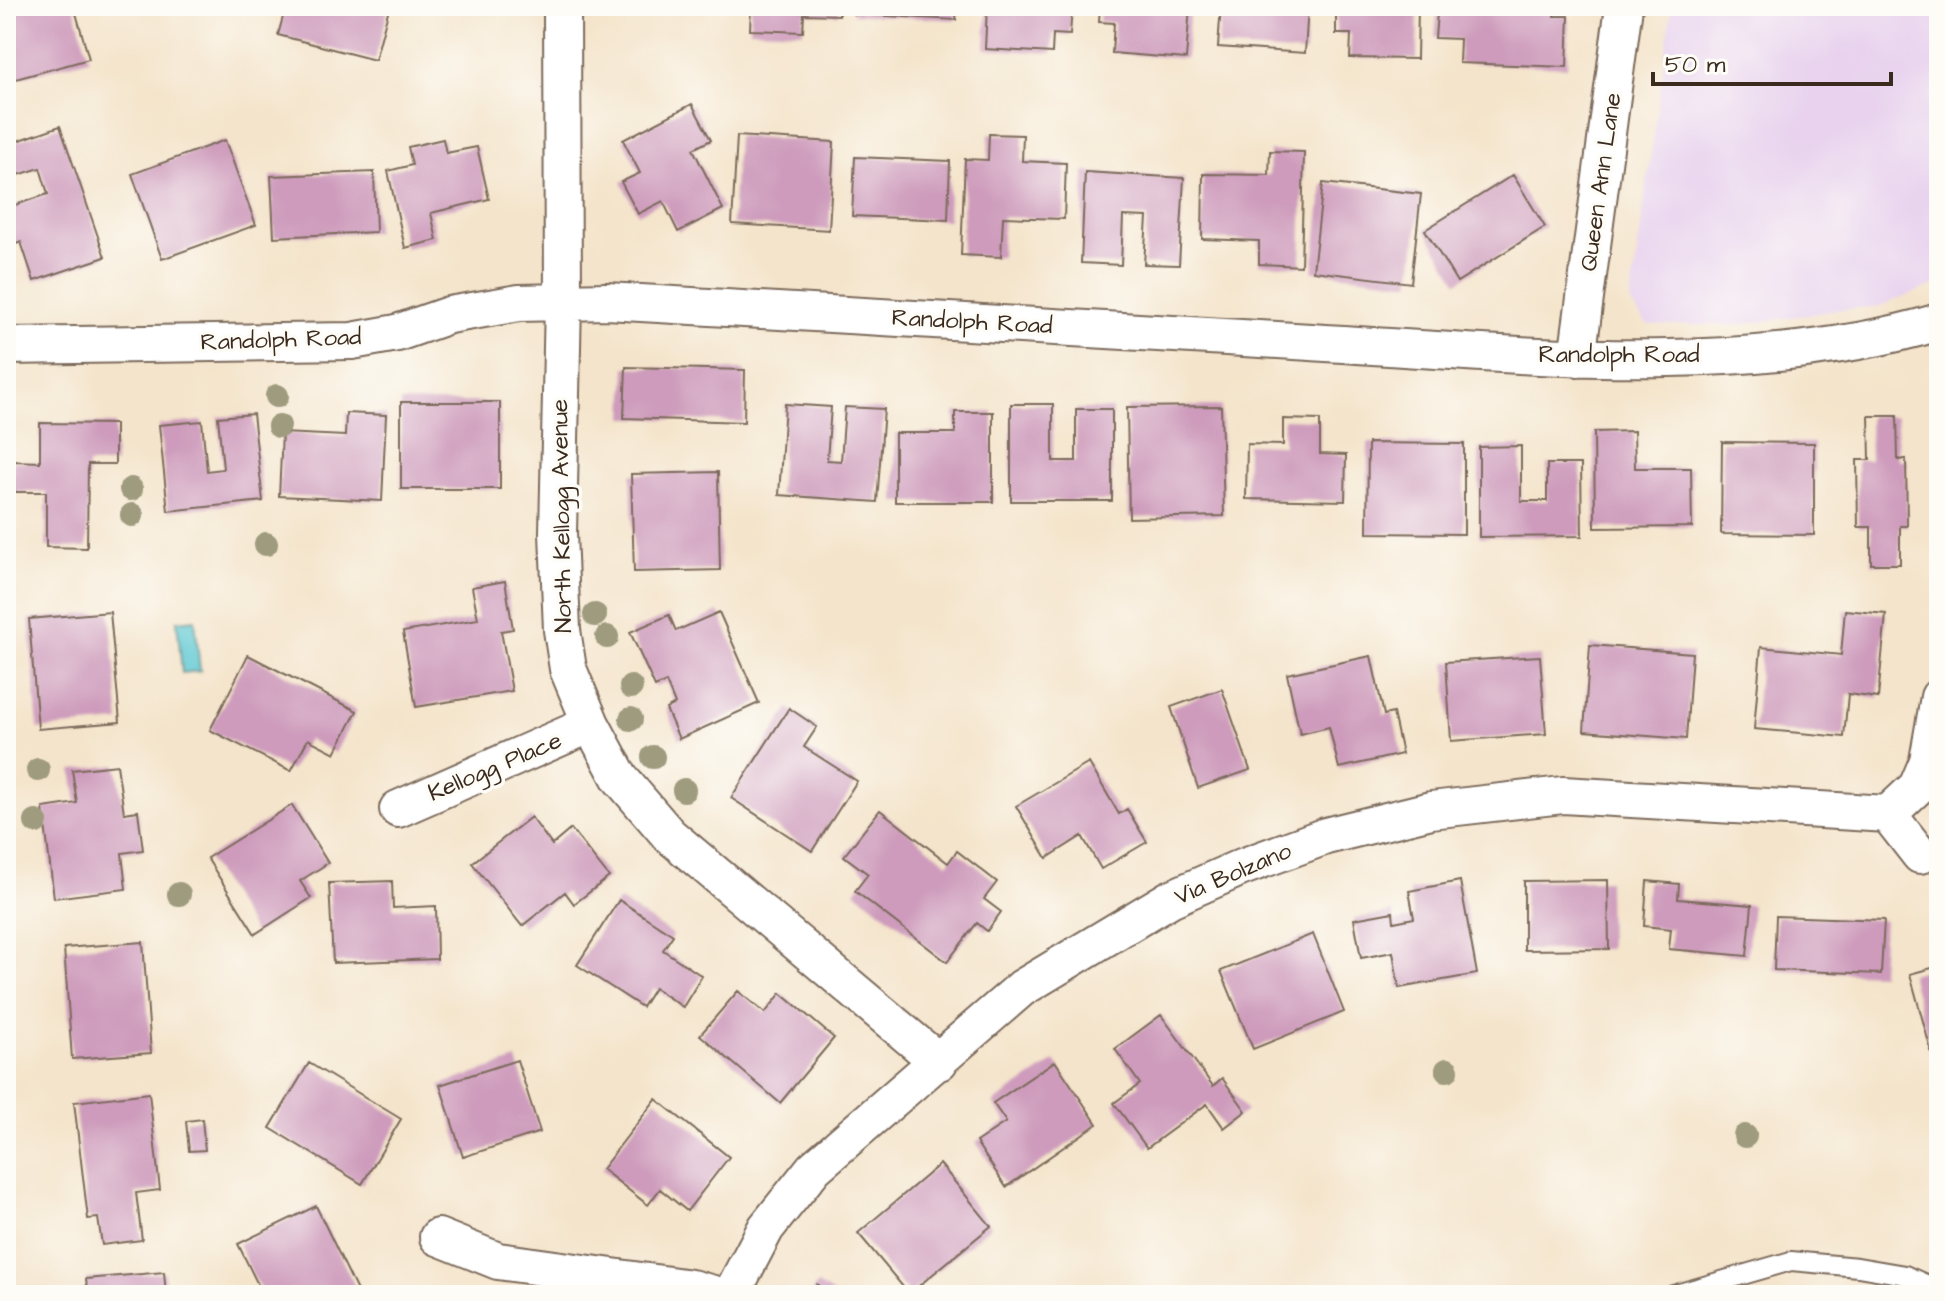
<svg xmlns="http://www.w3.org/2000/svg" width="1945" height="1301" font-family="'Architects Daughter',sans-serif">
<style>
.built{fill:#e8d2ee}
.water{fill:#5ac7d1;stroke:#4a7878;stroke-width:2}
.building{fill:#ce9bbc}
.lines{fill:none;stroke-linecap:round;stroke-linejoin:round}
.service-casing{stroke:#7c6b5b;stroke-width:22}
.minor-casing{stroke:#7c6b5b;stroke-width:40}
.service{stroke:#fff;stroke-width:18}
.minor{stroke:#fff;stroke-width:36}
.tree{fill:#9f9b7e}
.labels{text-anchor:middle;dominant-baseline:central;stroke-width:7;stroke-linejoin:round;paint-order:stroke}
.street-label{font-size:24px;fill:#3b2a1e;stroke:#fdfcf7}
</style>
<rect width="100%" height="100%" fill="#fdfcf7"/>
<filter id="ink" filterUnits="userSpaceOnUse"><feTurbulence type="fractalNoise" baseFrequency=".0125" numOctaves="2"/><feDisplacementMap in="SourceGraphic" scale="16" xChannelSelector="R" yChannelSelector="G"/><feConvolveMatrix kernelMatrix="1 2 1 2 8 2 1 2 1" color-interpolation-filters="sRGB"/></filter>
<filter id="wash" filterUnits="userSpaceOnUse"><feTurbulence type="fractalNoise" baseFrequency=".006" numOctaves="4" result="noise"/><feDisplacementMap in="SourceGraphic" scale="32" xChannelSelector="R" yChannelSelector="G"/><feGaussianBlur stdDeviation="1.8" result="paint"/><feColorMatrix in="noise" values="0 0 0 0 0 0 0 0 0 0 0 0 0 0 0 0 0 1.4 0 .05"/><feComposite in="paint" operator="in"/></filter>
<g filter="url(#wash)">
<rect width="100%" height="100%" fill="#f4e4cb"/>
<path class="built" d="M1672,6H1939V283L1877,307L1844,309L1739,325H1648L1630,303Z"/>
<path class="water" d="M195,619L200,671L182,673L177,621Z"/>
<g id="blocks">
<path class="building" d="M6,6H74L89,59L12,80L6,58Z
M286,6L389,8L375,60L278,35Z
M751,6H839V15L804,14L803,32L750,30Z
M854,6H957L956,20L853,14Z
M987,6H1072L1070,35L1053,34L1052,53L985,49Z
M1100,6H1190L1186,59L1112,53L1114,23L1099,22Z
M1221,6H1308L1305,53L1218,47Z
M1336,6H1418L1417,59L1350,58L1351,34H1336Z
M1463,6L1554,8V16H1569L1567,67L1459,63L1460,39L1435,38L1437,13L1463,14Z
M692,104L711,140L693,149L723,209L678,232L663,201L638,214L621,182L640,173L623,140Z
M60,126L105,257L34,281L21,242L11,246L6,232V208L48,194L40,168L6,179V145Z
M989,134L1023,135L1022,161L1066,163L1064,219L1003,217L1001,257L961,255L965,159L988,160Z
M737,136L834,142L829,230L732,224Z
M443,139L446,153L477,147L489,199L431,213L437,240L405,248L388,171L412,165L408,147Z
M225,140L256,225L162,259L132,174Z
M1270,151L1304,152L1301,266L1259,264V241L1202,239L1203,174L1269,175Z
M855,157L950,161L948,220L852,216Z
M374,172L376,232L274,237L271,176Z
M1085,172L1184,178L1179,265L1144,264L1147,217L1123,216L1121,265L1081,263Z
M1513,175L1545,227L1457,282L1425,230Z
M1323,183L1421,194L1411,283L1313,271Z
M626,367L745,370L744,422L624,418Z
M401,402H500V489H401Z
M785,404L831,407L827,460L841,461L845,407L884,409L877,502L779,495Z
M1011,404H1053V461H1076V409H1112V501H1011Z
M1221,406L1224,516L1129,518L1127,407Z
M955,412H993V502H895V433H955Z
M346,413L386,415L382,501L279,496L282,433L345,436Z
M253,414L263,501L168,511L159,425L202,421L207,471L223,469L218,417Z
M1869,416H1897L1898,460L1906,459L1907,526H1900V564H1871V527H1858L1857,460H1870Z
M1283,419L1320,420V454L1346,455L1345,501L1246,499L1247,444L1283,445Z
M40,423L115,424V464H88L87,548L46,547V492H12L13,461L40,462Z
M1634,431L1635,468H1691L1692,527L1595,528L1594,432Z
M1722,442L1814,443V535L1721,534Z
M1368,443L1464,444V534L1367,533Z
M1521,446V501H1547V464H1581L1582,536L1479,537V447Z
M718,472L720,570L634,572L631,474Z
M505,581L513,629L501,631L512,691L416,707L403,632L478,619L472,587Z
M1845,610L1886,614L1878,698L1848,694L1844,737L1754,729L1761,647L1841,655Z
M110,612L120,722L38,729L29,619Z
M719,612L759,703L679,739L666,709L675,704L666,682L655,687L630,632L669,615L676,631Z
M1590,645L1692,653L1686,739L1584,731Z
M248,655L357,711L335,753L308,739L291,771L210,730Z
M1371,656L1384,715L1393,713L1402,754L1339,768L1329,727L1300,734L1287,674Z
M1540,656L1546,734L1451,741L1446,662Z
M1222,689L1250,770L1198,788L1171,707Z
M789,708L817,727L804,747L857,781L812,851L731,798Z
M1089,763L1119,814L1127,809L1147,842L1101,869L1082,836L1047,858L1016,806Z
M117,765L124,813L138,811L143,850L122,853L126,889L54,898L43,808L77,803L72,770Z
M292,805L328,863L300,881L311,898L255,934L207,858Z
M880,810L948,863L957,851L997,882L984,899L1001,912L987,931L977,923L947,962L855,891L868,874L844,856Z
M531,817L552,845L571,829L609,877L574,904L565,892L522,926L472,863Z
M1608,880L1609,949L1524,950V881Z
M392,881L393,908L436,906L437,959L333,963L329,883Z
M1460,881L1477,974L1399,988L1393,952L1361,958L1354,919L1393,912L1394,922L1414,918L1409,891Z
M1647,881L1679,884L1678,899L1752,905L1747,956L1669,949L1671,929L1644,926Z
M619,900L673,935L663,950L702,976L683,1007L654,988L642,1007L577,965Z
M1776,916L1884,920L1881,974L1774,970Z
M1313,934L1344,1012L1253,1049L1221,971Z
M143,942L151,1053L72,1059L64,948Z
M1939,966V1057L1933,1058L1910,974Z
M738,991L765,1013L781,993L834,1038L780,1103L700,1035Z
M1161,1015L1213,1086L1222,1078L1246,1111L1224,1128L1207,1104L1147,1148L1114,1103L1140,1084L1115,1049Z
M517,1060L540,1132L463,1157L440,1085Z
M1055,1061L1097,1124L1006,1187L976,1142L1006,1122L993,1103Z
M309,1063L401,1119L362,1184L270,1128Z
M149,1093L160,1190L136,1193L142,1240L102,1245L98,1218L88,1219L74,1102Z
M656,1099L729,1157L687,1211L660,1189L648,1205L602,1169Z
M202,1119L205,1150L189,1151L186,1121Z
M940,1164L991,1226L909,1294L858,1233Z
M316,1206L359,1295H263L238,1244Z
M164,1272L166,1295H88L86,1279Z
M817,1284L835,1295H810Z"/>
</g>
</g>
<g filter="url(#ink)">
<use href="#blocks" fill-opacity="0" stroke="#7c6b5b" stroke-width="2"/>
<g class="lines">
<g class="service-casing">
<path id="service" d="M1673,1295L1791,1261L1858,1267L1905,1275L1939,1290"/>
</g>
<g class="minor-casing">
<path id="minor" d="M562,6L563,301L558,533L562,630L568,669L591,724L620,778L669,835L939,1062
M6,346L352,341L397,333L449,315L519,303L607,301C842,315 1077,328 1311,342C1512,354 1744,380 1939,322
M1577,358L1624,6
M398,809L591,724
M1888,814L1917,787L1928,761L1939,697
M1888,814L1920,855
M438,1237L498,1261L691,1288L717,1295
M731,1295L766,1228L814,1168L1022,988L1170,899L1242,867L1326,836L1431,810L1563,795L1888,814"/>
</g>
<use href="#service" class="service"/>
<use href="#minor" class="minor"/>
</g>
<g class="tree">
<circle cx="277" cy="396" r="12"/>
<circle cx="279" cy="426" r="12"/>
<circle cx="131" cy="489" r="12"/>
<circle cx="132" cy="515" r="12"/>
<circle cx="266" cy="544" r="12"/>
<circle cx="595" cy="615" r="12"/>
<circle cx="607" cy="637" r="12"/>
<circle cx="631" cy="687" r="12"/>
<circle cx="631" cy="719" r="12"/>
<circle cx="653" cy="757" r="12"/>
<circle cx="38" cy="770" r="12"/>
<circle cx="684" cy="790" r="12"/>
<circle cx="36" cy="822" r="12"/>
<circle cx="179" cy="894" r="12"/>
<circle cx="1447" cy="1070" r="12"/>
<circle cx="1745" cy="1136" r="12"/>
</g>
</g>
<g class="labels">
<g class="street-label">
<text transform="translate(1601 182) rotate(-82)">Queen Ann Lane</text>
<text transform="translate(972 322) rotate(3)">Randolph Road</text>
<text transform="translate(281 340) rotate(-2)">Randolph Road</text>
<text x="1619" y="355">Randolph Road</text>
<text transform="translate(562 516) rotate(-91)">North Kellogg Avenue</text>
<text transform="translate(495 767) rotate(-23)">Kellogg Place</text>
<text transform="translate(1233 874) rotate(-23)">Via Bolzano</text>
</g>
</g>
<rect width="1945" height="1301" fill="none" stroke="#fdfcf7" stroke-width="32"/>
<path d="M1653 72v12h238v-12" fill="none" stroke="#3b2a1e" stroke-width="4"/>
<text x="1665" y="72" font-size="24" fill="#3b2a1e" stroke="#fdfcf7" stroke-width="6" paint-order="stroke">50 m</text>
</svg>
